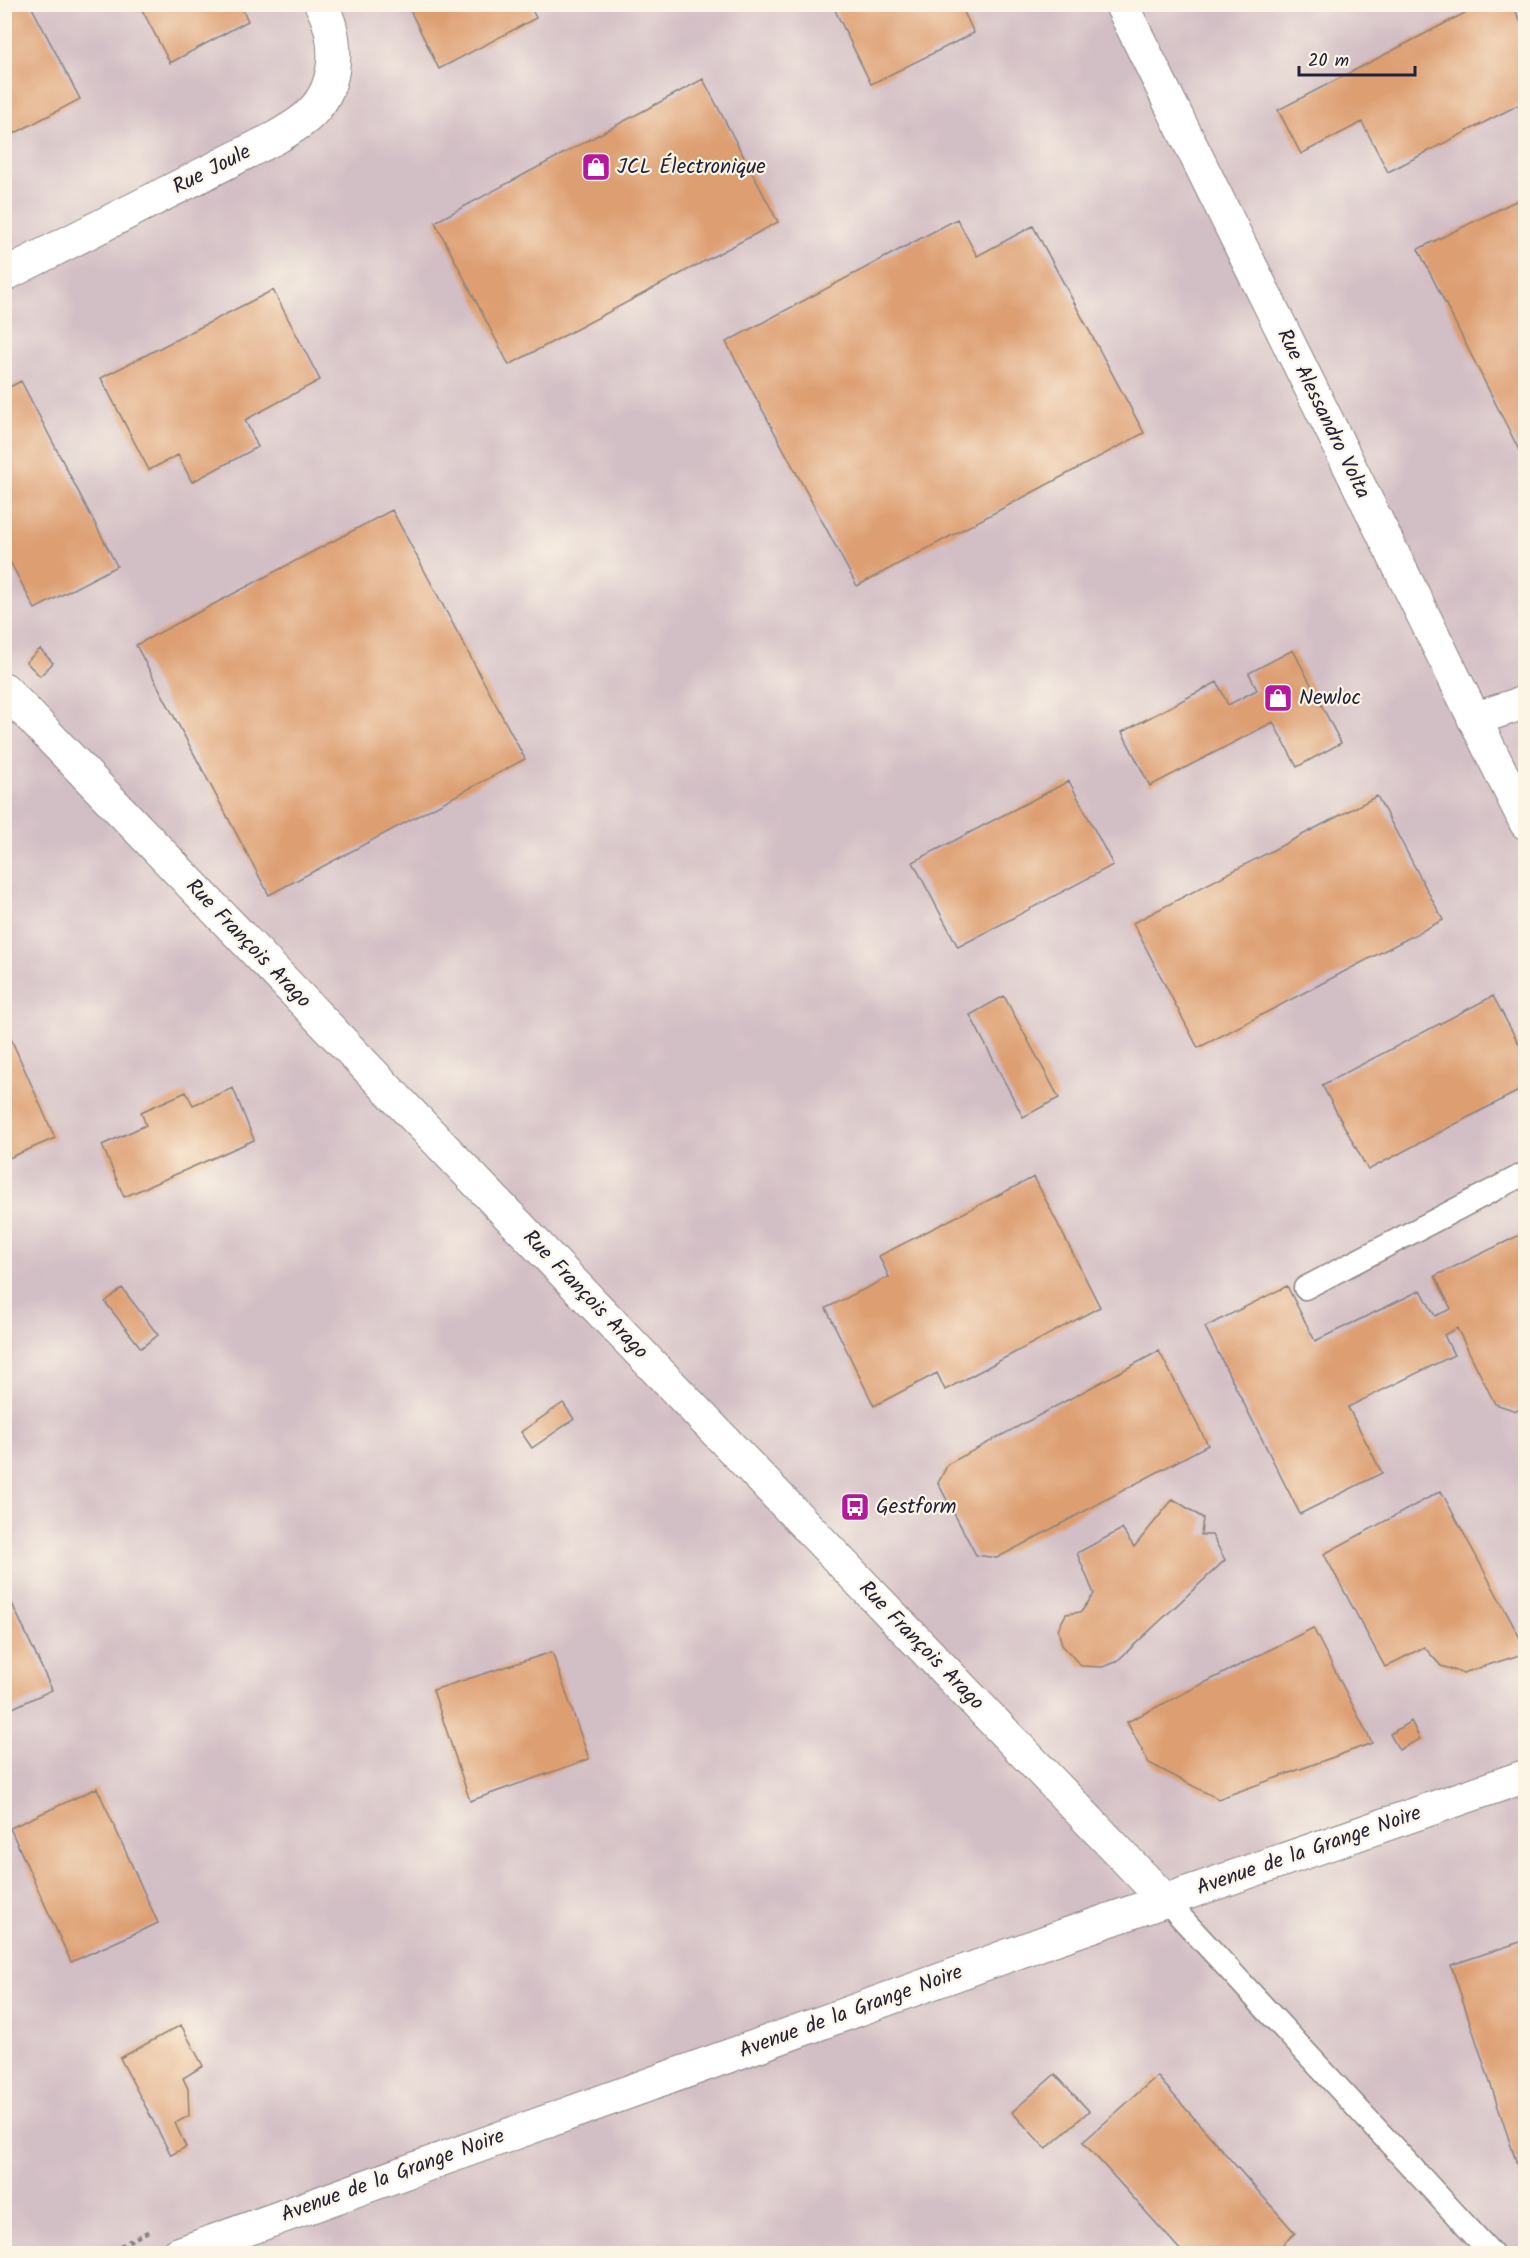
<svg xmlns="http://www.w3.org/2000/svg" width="1530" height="2258" font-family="Kalam,sans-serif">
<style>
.industrial{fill:#d2bec5}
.building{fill:#dd9f72}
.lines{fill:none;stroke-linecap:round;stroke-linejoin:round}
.lane-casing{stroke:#88827e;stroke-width:25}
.street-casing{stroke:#88827e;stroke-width:35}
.secondary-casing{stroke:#88827e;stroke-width:35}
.path{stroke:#88827e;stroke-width:4;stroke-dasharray:4.5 4.5;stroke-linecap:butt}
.lane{stroke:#fff;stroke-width:22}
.street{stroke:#fff;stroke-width:33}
.secondary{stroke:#fff;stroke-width:33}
.labels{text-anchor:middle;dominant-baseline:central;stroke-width:4.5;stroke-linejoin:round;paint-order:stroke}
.poi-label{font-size:21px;fill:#22223b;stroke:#fcf5e5;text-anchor:start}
.street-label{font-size:21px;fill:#22223b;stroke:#fcf5e5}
</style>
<rect width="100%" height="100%" fill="#fcf5e5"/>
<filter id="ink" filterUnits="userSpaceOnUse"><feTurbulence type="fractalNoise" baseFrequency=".0167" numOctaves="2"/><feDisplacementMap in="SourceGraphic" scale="12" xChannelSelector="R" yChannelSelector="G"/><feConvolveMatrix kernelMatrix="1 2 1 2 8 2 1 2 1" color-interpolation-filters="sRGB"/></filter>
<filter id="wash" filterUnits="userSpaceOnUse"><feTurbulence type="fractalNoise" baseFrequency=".008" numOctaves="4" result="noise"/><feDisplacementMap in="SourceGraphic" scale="24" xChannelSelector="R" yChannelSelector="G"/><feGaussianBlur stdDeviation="1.35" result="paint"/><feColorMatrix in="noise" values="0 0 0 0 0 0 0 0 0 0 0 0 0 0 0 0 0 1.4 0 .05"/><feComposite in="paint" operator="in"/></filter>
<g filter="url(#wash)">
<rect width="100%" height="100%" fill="#efe1c0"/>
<path class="industrial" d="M5,5H1525V2253L5,2254Z"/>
<g id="blocks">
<path class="building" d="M4,4H30L80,99L4,139Z
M139,4H240L248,21L170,63Z
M407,4H529L536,18L439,69Z
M832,4H960L974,33L871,84Z
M1482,4H1512L1526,33V101L1388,172L1362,122L1301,154L1278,110Z
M703,79L778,222L509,365L435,222Z
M1526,196V464L1418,249Z
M957,219L977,256L1033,226L1144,433L857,586L726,342Z
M273,290L320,380L245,420L258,447L192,482L178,455L149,470L101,378Z
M21,381L117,566L35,609L4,550V390Z
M392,510L525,759L269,895L136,645Z
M40,649L53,663L40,676L26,662Z
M1293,650L1341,743L1297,767L1273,722L1150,786L1122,732L1217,682L1228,705L1257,690L1249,673Z
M1069,781L1113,865L958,947L913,862Z
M1377,796L1443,920L1198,1048L1133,923Z
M1004,996L1059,1098L1023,1117L970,1015Z
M1493,996L1526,1057V1087L1368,1170L1322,1085Z
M4,1023L55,1138L4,1160Z
M233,1088L254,1140L124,1197L102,1145L146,1125L141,1112L186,1092L193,1105Z
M1034,1177L1100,1307L945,1390L937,1373L874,1406L826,1308L889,1277L879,1256Z
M1524,1233L1526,1407L1516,1411L1495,1404L1457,1328L1444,1335L1454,1355L1348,1407L1382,1473L1300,1514L1205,1327L1287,1286L1315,1341L1421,1290L1435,1316L1451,1309L1435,1276Z
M122,1288L158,1335L141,1348L105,1302Z
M1159,1351L1208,1445L997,1558L976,1555L938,1483L948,1464Z
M563,1403L574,1419L532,1448L521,1432Z
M1441,1491L1526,1649V1653L1463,1673L1441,1666L1424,1647L1385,1667L1324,1554Z
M1173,1499L1203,1518L1201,1535H1212L1225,1560L1116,1662L1103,1667L1081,1666L1062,1645L1058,1629L1066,1614L1081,1612L1094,1594L1077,1553L1122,1529L1134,1547Z
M4,1586L52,1690L4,1712Z
M1313,1628L1372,1743L1218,1799L1149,1763L1127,1722Z
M552,1652L589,1759L470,1801L433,1690Z
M1411,1721L1420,1739L1399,1750L1390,1734Z
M97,1788L158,1923L71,1962L10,1828Z
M1526,1940V2175L1521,2176L1451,1965Z
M181,2025L203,2066L183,2078L188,2089L189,2116L175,2123L186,2147L171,2155L120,2058Z
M1055,2074L1089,2111L1046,2149L1012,2112Z
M1157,2076L1295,2233L1273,2253H1183L1083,2142Z"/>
</g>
</g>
<g filter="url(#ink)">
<use href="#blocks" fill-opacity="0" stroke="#88827e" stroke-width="1.5"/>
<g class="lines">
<g class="lane-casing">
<path id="lane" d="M1305,1288L1526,1173
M1165,1900L1492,2254"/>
</g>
<g class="street-casing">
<path id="street" d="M4,275L277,137C288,130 302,123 311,113C340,84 339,38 321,4
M4,689L1165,1900
M1474,719L1526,702"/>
</g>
<g class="secondary-casing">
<path id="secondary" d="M1121,4L1526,823
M178,2254L1057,1938L1526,1776"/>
</g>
<path class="path" d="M104,2254L149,2231"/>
<use href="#lane" class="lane"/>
<use href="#street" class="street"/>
<use href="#secondary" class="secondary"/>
</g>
</g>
<defs>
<g id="shop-square" transform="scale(1.5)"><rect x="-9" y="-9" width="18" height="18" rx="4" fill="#b5179e" stroke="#fcf5e5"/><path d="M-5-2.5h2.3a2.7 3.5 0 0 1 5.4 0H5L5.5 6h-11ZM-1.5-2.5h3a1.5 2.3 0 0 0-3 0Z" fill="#fff"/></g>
<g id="bus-square" transform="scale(1.5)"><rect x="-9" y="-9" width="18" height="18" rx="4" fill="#b5179e" stroke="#fcf5e5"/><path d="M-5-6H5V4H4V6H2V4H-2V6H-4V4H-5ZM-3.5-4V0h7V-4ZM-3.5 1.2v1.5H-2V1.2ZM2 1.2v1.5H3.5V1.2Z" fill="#fff"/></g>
</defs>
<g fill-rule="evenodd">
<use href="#shop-square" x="596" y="167"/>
<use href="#shop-square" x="1278" y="698"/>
<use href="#bus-square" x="855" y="1507"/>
</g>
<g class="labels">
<g class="poi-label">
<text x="617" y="167">JCL Électronique</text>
<text x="1299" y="698">Newloc</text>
<text x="876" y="1507">Gestform</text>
</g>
<g class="street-label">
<text transform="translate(212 170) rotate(-27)">Rue Joule</text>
<text transform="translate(1323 414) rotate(64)">Rue Alessandro Volta</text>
<text transform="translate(248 944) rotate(46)">Rue François Arago</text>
<text transform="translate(585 1295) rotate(46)">Rue François Arago</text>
<text transform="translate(921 1646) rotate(46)">Rue François Arago</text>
<text transform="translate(1309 1851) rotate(-19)">Avenue de la Grange Noire</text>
<text transform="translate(851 2012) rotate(-20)">Avenue de la Grange Noire</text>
<text transform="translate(393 2176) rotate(-20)">Avenue de la Grange Noire</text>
</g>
</g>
<rect width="1530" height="2258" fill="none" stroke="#fcf5e5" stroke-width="24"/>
<path d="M1299 66v9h116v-9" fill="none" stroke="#22223b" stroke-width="3"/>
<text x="1308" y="66" font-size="18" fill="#22223b" stroke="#fcf5e5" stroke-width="4.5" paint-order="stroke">20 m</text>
</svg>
